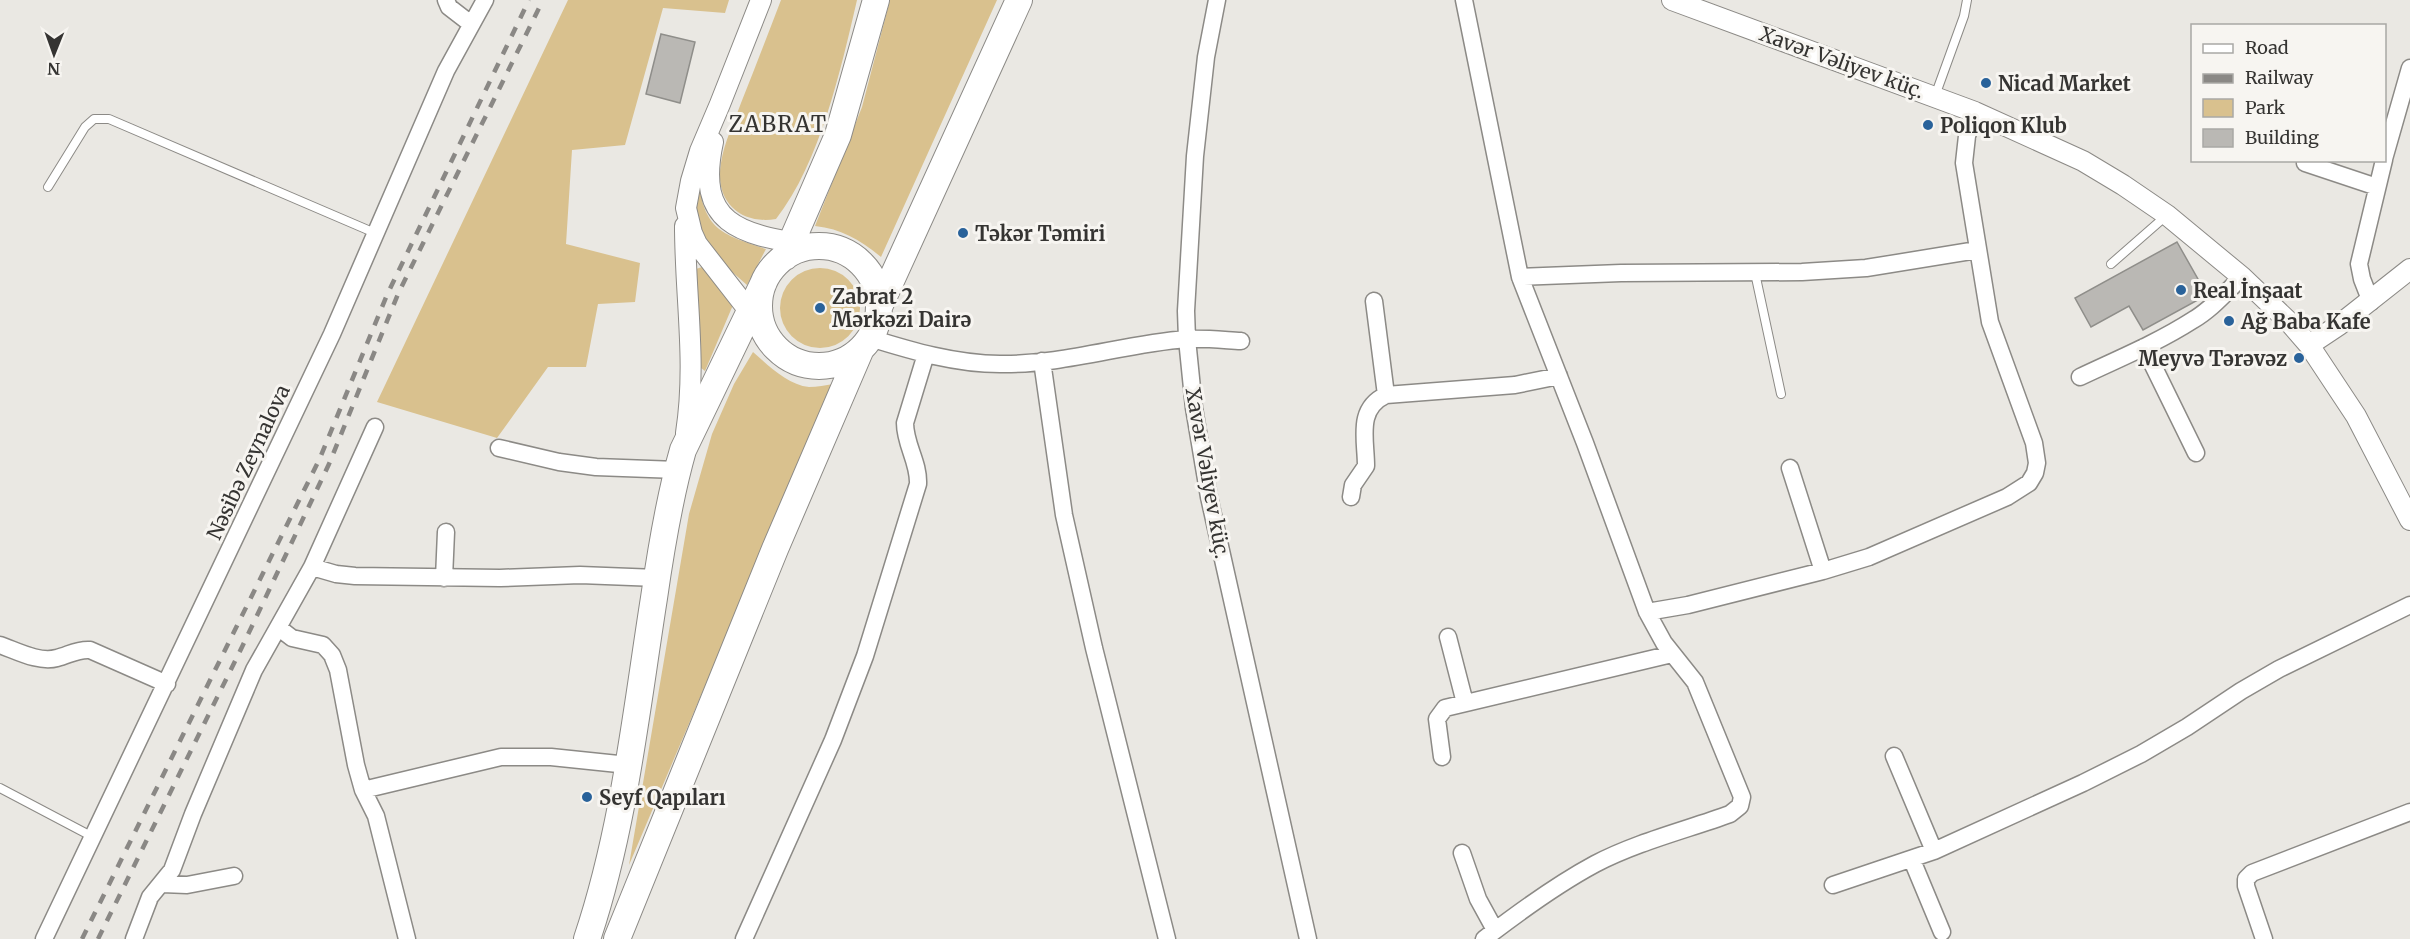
<svg xmlns="http://www.w3.org/2000/svg" width="2410" height="939" font-family="Merriweather,serif">
<style>
.green{fill:#d9c18e}
.building{fill:#bab8b4;stroke:#8f8e8a;stroke-width:1.5}
.lines{fill:none;stroke-linecap:round;stroke-linejoin:round}
.service-casing{stroke:#8c8a86;stroke-width:10}
.minor-casing{stroke:#8c8a86;stroke-width:19}
.tertiary-casing{stroke:#8c8a86;stroke-width:22}
.primary-casing{stroke:#8c8a86;stroke-width:28}
.service{stroke:#fff;stroke-width:8}
.minor{stroke:#fff;stroke-width:16}
.tertiary{stroke:#fff;stroke-width:20}
.primary{stroke:#fff;stroke-width:26}
.rail{stroke:#8a8885;stroke-width:4.5;stroke-dasharray:10 10;stroke-linecap:butt}
.poi-dot{fill:#29629a;stroke:#f7f5f1;stroke-width:2}
.labels{text-anchor:middle;dominant-baseline:central;stroke-width:6;stroke-linejoin:round;paint-order:stroke}
.street-label{font-size:20px;fill:#353432;stroke:#f7f5f1}
.poi-label{font-size:20px;font-weight:bold;fill:#353432;stroke:#f7f5f1;text-anchor:start}
.quarter-label{font-size:22px;letter-spacing:1.5px;fill:#353432;stroke:#f7f5f1}
</style>
<rect width="100%" height="100%" fill="#eae8e3"/>
<path class="green" d="M568,0H729L725,13L663,8L625,145L572,150L566,244L640,263L635,302L598,304L586,367H548L497,438L377,402Z
M781,0H857C841,69 820,163 776,219C740,225 714,201 721,163C724,143 734,122 741,103C755,68 768,34 781,0Z
M890,0H997L881,257C860,240 842,229 815,226L862,107Z
M698,178C704,230 721,234 766,249L747,285C729,269 705,251 697,227C693,211 696,194 698,178Z
M702,267L733,305L705,371L701,368L696,269Z
M780 308a40 40 0 1 1 80 0a40 40 0 1 1-80 0Z
M753,352C769,366 788,385 809,387C817,387 826,385 833,384L629,865L689,514L712,434L734,384Z"/>
<path class="building" d="M661,34L695,42L680,103L646,94Z
M2177,242L2207,295L2143,330L2129,306L2091,327L2075,298Z"/>
<g class="lines">
<g class="service-casing">
<path id="service" d="M1935,96L1964,16L1967,0
M48,187L85,127L94,119H109L375,233
M2111,264L2167,215
M1755,273L1781,394
M0,788L93,837"/>
</g>
<g class="minor-casing">
<path id="minor" d="M446,0L449,7L471,24
M1217,0L1206,57L1195,156L1186,311L1187,339L1194,408L1209,497L1308,939
M1464,0L1520,277L1585,443L1647,612L1664,643L1695,682L1742,797L1740,806L1730,814C1686,830 1637,842 1595,864C1556,885 1519,912 1484,939
M2384,159L2410,68
M2305,163L2377,187
M1520,277L1621,273L1802,272L1866,268L1977,250
M1374,301L1386,395
M2371,302L2362,279L2359,264L2384,160
M870,338C912,351 956,364 1000,364C1063,365 1124,344 1186,339C1204,338 1223,340 1241,341
M2144,347L2196,453
M1042,361L1064,515L1094,648L1167,939
M2080,377C2118,359 2157,343 2193,320C2212,309 2226,292 2242,277
M499,448L559,462L596,467L677,470
M1790,468L1823,571
M1351,497L1353,485L1366,466C1366,439 1356,409 1386,395L1515,385L1559,376
M312,567L336,574L355,576L500,578L580,575L657,578
M444,578L446,532
M1647,612L1688,605L1823,571L1869,557L2007,497L2029,483L2035,473L2037,463L2034,443L1990,322L1964,163L1967,136L1975,112
M279,628L292,638L323,645L332,655L338,670L356,765L363,790L376,816L407,939
M1448,637L1465,703
M0,645C17,651 39,663 57,658C69,655 77,649 90,650L167,684
M1894,756L1934,851
M1442,757L1437,719L1445,708L1672,654
M363,790L501,757H551L628,765
M1462,853L1478,899L1495,930
M1912,860L1942,932
M162,884L187,885L234,876
M1833,885L1934,851L2083,783L2141,754L2187,727L2241,691L2279,669L2410,605
M44,939L332,334L446,71L485,0
M134,939L150,897L172,870L193,814L254,670L312,567L375,427
M744,939L833,740L865,656L918,484C919,462 905,445 905,423L926,354
M2264,939L2246,886V879L2252,873L2410,812"/>
</g>
<g class="tertiary-casing">
<path id="tertiary" d="M761,0L720,104L700,151L691,181L686,208L692,233L697,244L764,330
M1672,0L1975,112L2083,161L2123,185L2167,215L2242,277L2289,322L2309,345L2356,416L2410,520
M713,142C694,230 746,234 816,247
M685,226C685,297 697,362 686,433
M2309,345L2339,325L2410,269"/>
</g>
<g class="primary-casing">
<path id="primary" d="M759 306a60 60 0 1 1 120 0a60 60 0 1 1-120 0Z
M785,257L838,135L876,0
M879,307L1019,0
M587,939C624,829 636,712 654,598C661,549 669,499 683,450L764,282
M617,939L775,549L860,351"/>
</g>
<use href="#service" class="service"/>
<use href="#minor" class="minor"/>
<use href="#tertiary" class="tertiary"/>
<use href="#primary" class="primary"/>
<path class="rail" d="M82,939L320,458L387,295L529,0
M98,939L242,647L329,464L398,294L543,0"/>
</g>
<g class="poi-dot">
<circle cx="1986" cy="83" r="6"/>
<circle cx="1928" cy="125" r="6"/>
<circle cx="963" cy="233" r="6"/>
<circle cx="2181" cy="290" r="6"/>
<circle cx="820" cy="308" r="6"/>
<circle cx="2229" cy="321" r="6"/>
<circle cx="2299" cy="358" r="6"/>
<circle cx="587" cy="797" r="6"/>
</g>
<g class="labels">
<g class="street-label">
<text transform="translate(1842 62) rotate(20)">Xavər Vəliyev küç.</text>
<text transform="translate(248 462) rotate(-65)">Nəsibə Zeynalova</text>
<text transform="translate(1208 473) rotate(80)">Xavər Vəliyev küç.</text>
</g>
<g class="poi-label">
<text x="1998" y="83">Nicad Market</text>
<text x="1940" y="125">Poliqon Klub</text>
<text x="975" y="233">Təkər Təmiri</text>
<text x="2193" y="290">Real İnşaat</text>
<text x="832" y="296">Zabrat 2<tspan x="832" dy="23">Mərkəzi Dairə</tspan></text>
<text x="2241" y="321">Ağ Baba Kafe</text>
<text x="2287" y="358" text-anchor="end">Meyvə Tərəvəz</text>
<text x="599" y="797">Seyf Qapıları</text>
</g>
<g class="quarter-label">
<text x="778" y="124">ZABRAT</text>
</g>
</g>
<rect x="2191" y="24" width="195" height="138" fill="#f7f5f1" stroke="#a9a8a5" stroke-width="1.5"/>
<rect x="2203" y="44" width="30" height="9" fill="#ffffff" stroke="#a9a8a5" stroke-width="1.5"/>
<text x="2245" y="54" font-size="18" fill="#353432">Road</text>
<rect x="2203" y="74" width="30" height="9" fill="#8a8885" stroke="#a9a8a5" stroke-width="1.5"/>
<text x="2245" y="84" font-size="18" fill="#353432">Railway</text>
<rect x="2203" y="99" width="30" height="18" fill="#d9c18e" stroke="#a9a8a5" stroke-width="1.5"/>
<text x="2245" y="114" font-size="18" fill="#353432">Park</text>
<rect x="2203" y="129" width="30" height="18" fill="#bab8b4" stroke="#a9a8a5" stroke-width="1.5"/>
<text x="2245" y="144" font-size="18" fill="#353432">Building</text>
<g transform="translate(54 54) rotate(181)" stroke="#f7f5f1" stroke-width="4.5" paint-order="stroke">
<path d="M0-4.5L10 22L0 15L-10 22Z" fill="#353432"/>
<text y="-9" font-size="16" font-weight="bold" text-anchor="middle" fill="#353432">N</text>
</g>
</svg>
